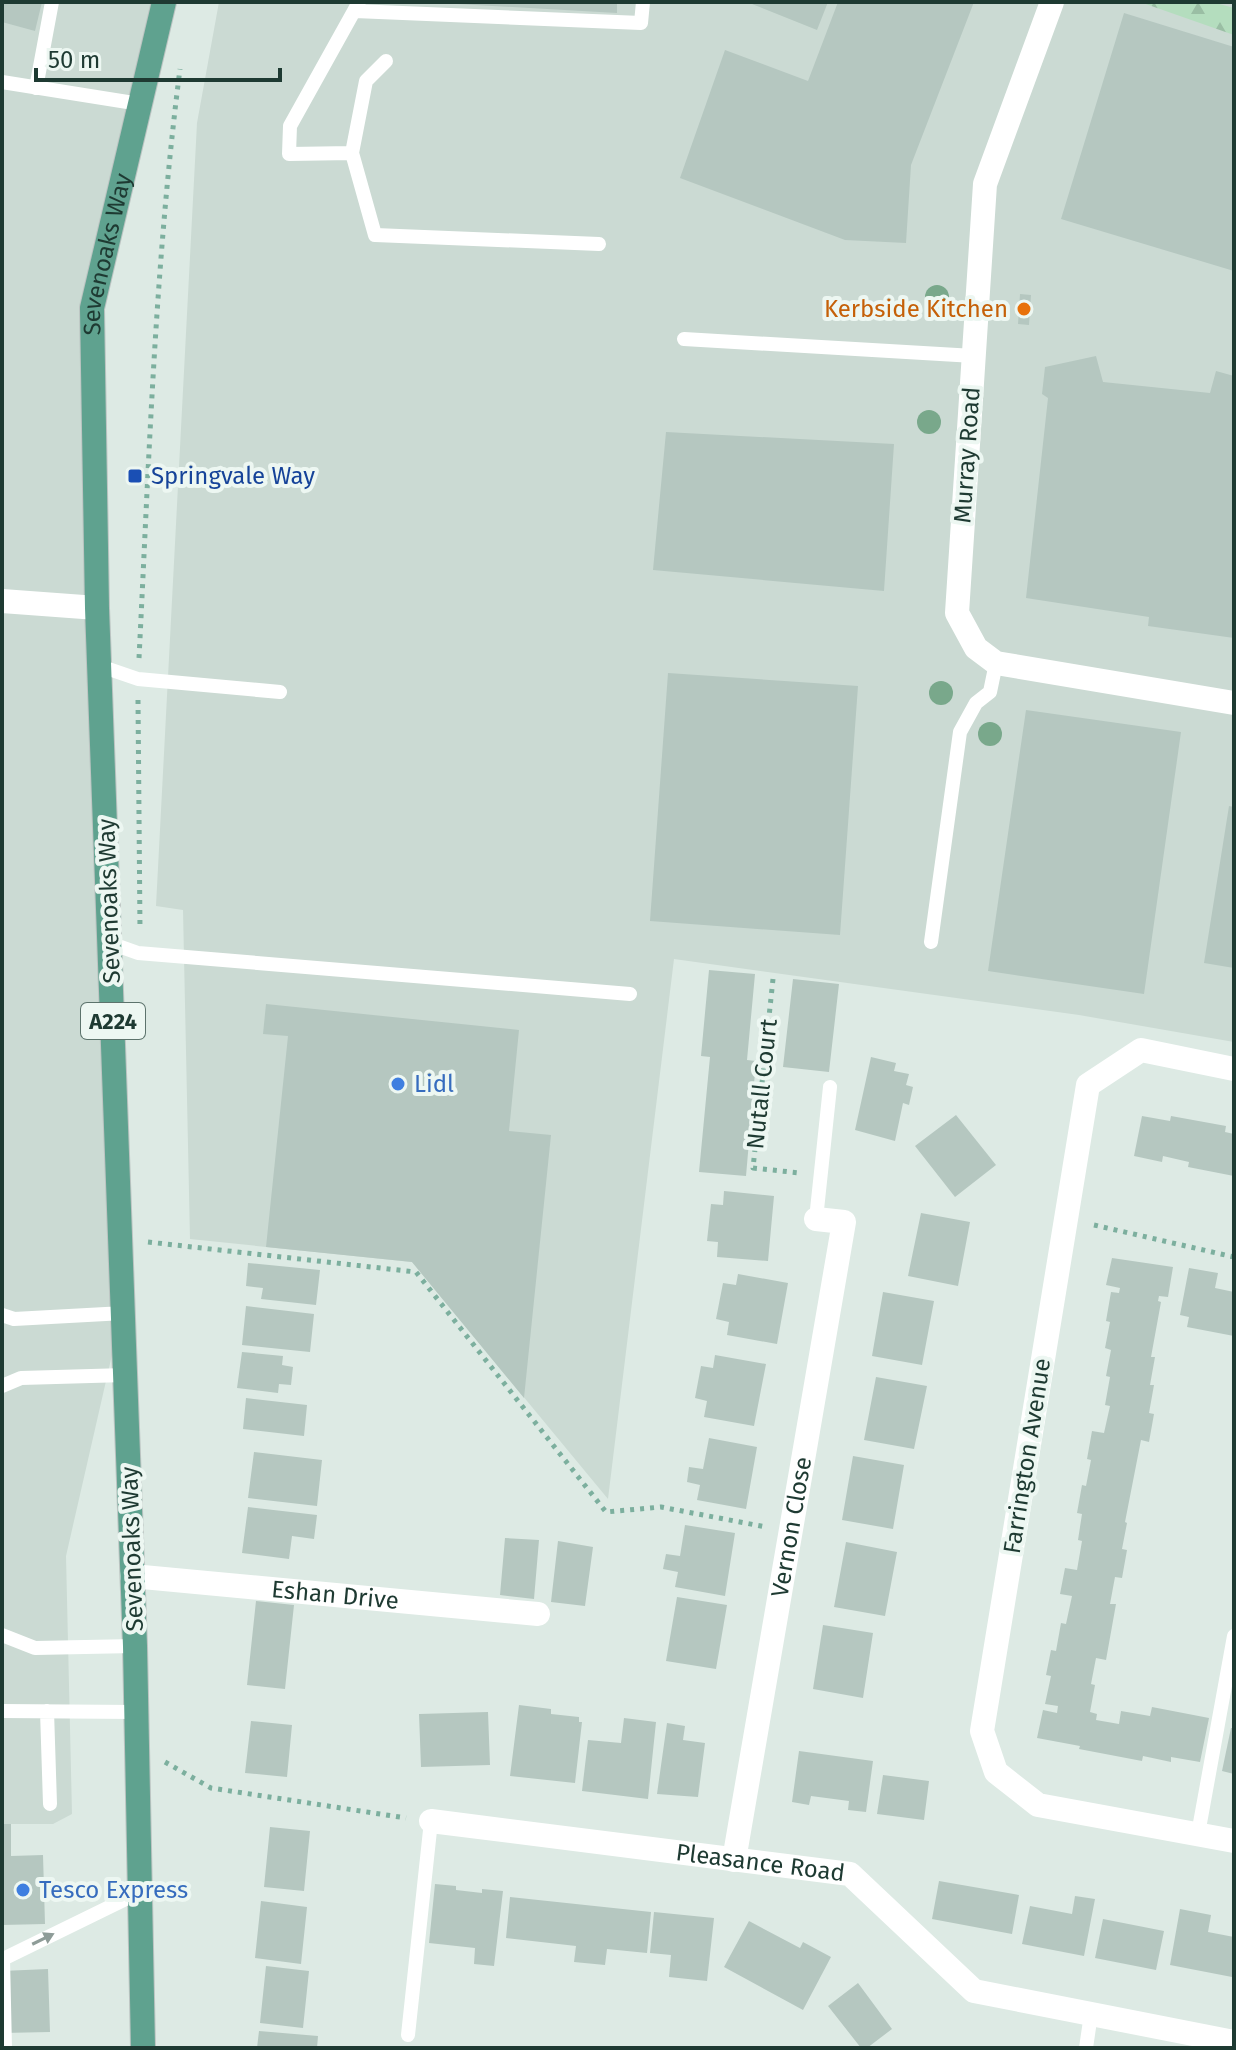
<svg xmlns="http://www.w3.org/2000/svg" width="1236" height="2050" font-family="'Fira Sans',sans-serif">
<style>
.built{fill:#cbdad3}
.forest{fill:url(#forest-firs)}
.building{fill:#b5c7c0}
.lines{fill:none;stroke-linecap:round;stroke-linejoin:round}
.primary-casing{stroke:#bcc4c2;stroke-width:26}
.path{stroke:#7caf9e;stroke-width:5;stroke-dasharray:4 6;stroke-linecap:butt}
.lane{stroke:#fff;stroke-width:14}
.street{stroke:#fff;stroke-width:24}
.primary{stroke:#5fa28f;stroke-width:24}
.tree{fill:#79a88b}
.oneway{fill:#8e9c98}
.food-dot{fill:#e8710a;stroke:#edf7f2;stroke-width:3}
.transit-dot{fill:#1a4fb4;stroke:#edf7f2;stroke-width:3}
.shop-dot{fill:#3f7fe0;stroke:#edf7f2;stroke-width:3}
.labels{text-anchor:middle;dominant-baseline:central;stroke-width:8;stroke-linejoin:round;paint-order:stroke}
.shield{fill:#edf7f2;stroke:#5c736c;stroke-width:2}
.shield-label{font-size:22px;font-weight:bold;fill:#1e3a32}
.street-label{font-size:24px;fill:#1e3a32;stroke:#edf7f2}
.food-label{font-size:24px;fill:#c56008;stroke:#edf7f2;text-anchor:end}
.transit-label{font-size:24px;fill:#164399;stroke:#edf7f2;text-anchor:start}
.shop-label{font-size:24px;fill:#366cbe;stroke:#edf7f2;text-anchor:start}
</style>
<defs>
<pattern id="forest-firs" width="22" height="20" patternUnits="userSpaceOnUse" patternTransform="scale(2)"><rect width="22" height="20" fill="#b4ddbe"/><path d="M5 1l3.5 6h-7zM16 11l3.5 6h-7z" fill="#9abea4"/></pattern>
</defs>
<rect width="100%" height="100%" fill="#ddeae4"/>
<path class="built" d="M2,2H159L83,310L114,1346L66,1556L72,1814L53,1824H2Z
M219,2H1234V1042L1079,1015L674,959L608,1499L412,1262L190,1239L183,910L156,906L197,123Z"/>
<path class="forest" d="M1140,2H1212L1234,8V35Z"/>
<path class="building" d="M2,2H42L35,31L2,22Z
M457,2H617V13L457,4Z
M747,2H828L817,30Z
M838,2H974L911,165L906,243L845,240L680,178L725,50L808,81Z
M1124,13L1234,47V271L1061,219Z
M1020,294L1031,295L1029,325L1018,324Z
M1096,356L1103,382L1210,393L1216,371L1234,376V638L1148,626L1149,617L1026,598L1048,398L1042,394L1045,367Z
M666,432L894,444L884,591L653,570Z
M668,673L858,686L840,935L650,921Z
M1026,710L1181,732L1144,994L988,971Z
M1229,806L1234,807V968L1204,963Z
M709,970L755,974L747,1060L756,1061L746,1176L699,1172L710,1057L701,1056Z
M793,979L839,984L829,1072L783,1067Z
M266,1004L519,1030L509,1131L551,1135L524,1398L412,1262L266,1247L288,1036L263,1034Z
M871,1057L896,1063L894,1071L909,1074L906,1085L913,1087L909,1105L903,1103L895,1141L855,1130Z
M956,1115L996,1165L955,1197L915,1146Z
M1142,1116L1170,1121L1171,1116L1226,1126L1225,1132L1234,1134V1176L1188,1167L1189,1162L1163,1156L1162,1162L1134,1156Z
M724,1191L774,1196L768,1261L717,1257L718,1242L707,1241L711,1204L723,1205Z
M921,1213L970,1222L958,1286L908,1276Z
M1112,1258L1173,1267L1168,1297L1159,1296L1158,1301L1161,1302L1151,1357H1155L1150,1385H1154L1149,1413L1154,1414L1149,1442L1141,1440L1125,1522L1127,1523L1122,1549L1127,1550L1122,1578L1115,1577L1110,1604H1116L1106,1660L1096,1658L1091,1684L1095,1685L1090,1712L1097,1714L1096,1720L1119,1724L1121,1711L1150,1716L1152,1707L1209,1718L1200,1762L1171,1757V1762L1143,1756L1142,1761L1079,1749L1080,1746L1037,1738L1043,1710L1057,1713L1058,1706L1045,1704L1051,1676L1046,1675L1051,1650L1056,1651L1061,1623L1066,1624L1072,1596L1060,1594L1065,1568L1077,1570L1082,1541L1078,1540L1082,1514L1077,1513L1082,1485L1086,1486L1091,1460L1087,1459L1092,1431L1104,1433L1110,1406L1105,1405L1110,1377L1106,1376L1111,1350L1105,1348L1110,1322L1106,1321L1111,1292L1119,1293L1120,1288L1106,1285Z
M248,1263L320,1270L316,1305L261,1299L263,1288L246,1286Z
M1189,1268L1218,1273L1215,1288L1234,1292V1336L1187,1327L1189,1317L1180,1315Z
M738,1274L788,1283L777,1344L727,1335L729,1322L716,1319L723,1283L736,1285Z
M883,1292L934,1301L922,1365L872,1356Z
M246,1306L314,1314L310,1352L242,1345Z
M242,1352L283,1356L282,1365L293,1367L291,1385L279,1384L278,1393L237,1388Z
M715,1355L766,1364L754,1426L704,1417L707,1401L695,1398L701,1366L713,1368Z
M876,1377L927,1386L914,1449L864,1440Z
M246,1398L307,1405L304,1436L243,1429Z
M709,1438L757,1447L746,1509L697,1500L700,1485L687,1482L689,1467L703,1469Z
M254,1452L322,1460L317,1506L248,1498Z
M853,1456L904,1465L893,1529L842,1520Z
M248,1507L317,1515L314,1539L292,1536L289,1559L242,1553Z
M685,1525L735,1533L725,1596L675,1587L678,1572L663,1569L666,1554L680,1556Z
M505,1538L539,1540L534,1599L500,1595Z
M558,1541L593,1547L585,1606L551,1602Z
M846,1542L897,1552L885,1616L834,1607Z
M677,1597L727,1605L716,1669L666,1661Z
M256,1601L294,1605L285,1689L247,1685Z
M823,1625L873,1633L863,1698L813,1689Z
M519,1705L551,1709V1714L579,1717V1722H582L575,1783L510,1776Z
M488,1712L490,1765L421,1767L419,1714Z
M624,1718L656,1722L648,1799L582,1791L588,1740L621,1743Z
M251,1721L292,1725L287,1777L245,1773Z
M667,1723L685,1726L683,1740L705,1743L698,1797L657,1794Z
M1231,1728H1234V1774L1222,1771Z
M799,1751L873,1761L866,1812L848,1810L849,1801L811,1796L809,1805L792,1802Z
M883,1775L929,1781L924,1820L877,1814Z
M2,1824H11V1856L43,1855L45,1924L2,1925Z
M270,1827L310,1831L304,1891L264,1887Z
M939,1881L1019,1895L1012,1934L932,1919Z
M435,1884L456,1886V1890L482,1893V1889L503,1891L494,1966L474,1964L475,1948L429,1943Z
M1075,1896L1095,1899L1084,1956L1022,1944L1030,1906L1072,1914Z
M510,1897L651,1912L647,1953L607,1949L605,1965L574,1962L576,1946L506,1938Z
M261,1901L307,1907L301,1964L255,1958Z
M1180,1909L1211,1915L1208,1932L1234,1937V1964L1232,1977L1170,1965Z
M654,1912L714,1918L707,1981L669,1977L671,1955L650,1953Z
M1103,1919L1164,1931L1156,1970L1095,1958Z
M749,1921L800,1948L803,1942L831,1957L803,2010L724,1967Z
M266,1966L309,1971L303,2028L260,2023Z
M48,1969L50,2032L2,2033V1971Z
M858,1983L892,2029L867,2048H861L828,2006Z
M259,2031L318,2036L317,2048H257Z"/>
<g class="lines">
<g class="primary-casing">
<g id="primary">
<path id="s4" d="M143,2048L135,1646L97,608L92,308L164,2"/>
</g>
</g>
<path class="path" d="M139,658C149,462 155,264 180,69
M138,700L140,930
M773,979L753,1168L800,1173
M1094,1225L1234,1257
M148,1242L416,1272L606,1512L661,1507L766,1527
M165,1762L211,1788L406,1818"/>
<path class="lane" d="M355,11L641,23L643,2
M386,61L366,81L352,153L375,235L599,244
M2,82L140,104
M36,88L52,2
M352,153L289,154L290,126L359,2
M684,339L974,356
M100,666L138,679L280,692
M931,942L960,732L976,703L990,692L996,663
M110,943L138,953L630,994
M816,1219L830,1087
M2,1315L14,1319L124,1313
M2,1386L21,1378L126,1375
M2,1635L35,1648L135,1646
M2,1711L136,1712
M47,1711L50,1804
M1198,1834L1234,1636
M408,2035L431,1821
M5,2048L3,1959L140,1892
M1086,2048L1091,2014"/>
<g class="street">
<path d="M1052,2L985,184L957,613L976,648L996,663L1234,703"/>
<path d="M2,601L97,608"/>
<path d="M1234,1069L1141,1050L1088,1085L982,1731L996,1772L1038,1805L1234,1841"/>
<path id="s1" d="M132,1576L538,1614"/>
<path id="s2" d="M431,1821L850,1874L974,1991L1234,2042"/>
<path id="s3" d="M734,1860L844,1222L816,1219"/>
</g>
<use href="#primary" class="primary"/>
</g>
<g class="tree">
<circle cx="937" cy="297" r="12"/>
<circle cx="929" cy="422" r="12"/>
<circle cx="941" cy="693" r="12"/>
<circle cx="990" cy="734" r="12"/>
</g>
<defs><path id="oneway-solid" d="M-6-.8H1V-3.2L6.5 0L1 3.2V.8H-6Z" transform="scale(2)"/></defs>
<use class="oneway" href="#oneway-solid" transform="translate(43 1939) rotate(-26)"/>
<circle class="food-dot" cx="1024" cy="309" r="8"/>
<rect class="transit-dot" x="127" y="468" width="16" height="16" rx="4"/>
<g class="shop-dot">
<circle cx="398" cy="1084" r="8"/>
<circle cx="23" cy="1890" r="8"/>
</g>
<g class="labels">
<rect class="shield" x="81" y="1003" width="64" height="36" rx="6"/>
<g class="shield-label">
<text x="113" y="1021">A224</text>
</g>
<g class="street-label">
<text stroke="none"><textPath href="#s4" startOffset="1796">Sevenoaks Way</textPath></text>
<text transform="translate(967 455) rotate(-86)">Murray Road</text>
<text transform="translate(109 901) rotate(-92)">Sevenoaks Way</text>
<text transform="translate(762 1084) rotate(-84)">Nutall Court</text>
<text transform="translate(1027 1456) rotate(-81)">Farrington Avenue</text>
<text stroke="none"><textPath href="#s3" startOffset="338">Vernon Close</textPath></text>
<text transform="translate(132 1549) rotate(-92)">Sevenoaks Way</text>
<text stroke="none"><textPath href="#s1" startOffset="204">Eshan Drive</textPath></text>
<text stroke="none"><textPath href="#s2" startOffset="332">Pleasance Road</textPath></text>
</g>
<g class="food-label">
<text x="1008" y="309">Kerbside Kitchen</text>
</g>
<g class="transit-label">
<text x="151" y="476">Springvale Way</text>
</g>
<g class="shop-label">
<text x="414" y="1084">Lidl</text>
<text x="39" y="1890">Tesco Express</text>
</g>
</g>
<rect width="1236" height="2050" fill="none" stroke="#1e3a32" stroke-width="8"/>
<path d="M36 68v12h244v-12" fill="none" stroke="#1e3a32" stroke-width="4"/>
<text x="48" y="68" font-size="24" fill="#1e3a32" stroke="#edf7f2" stroke-width="6" paint-order="stroke">50 m</text>
</svg>
